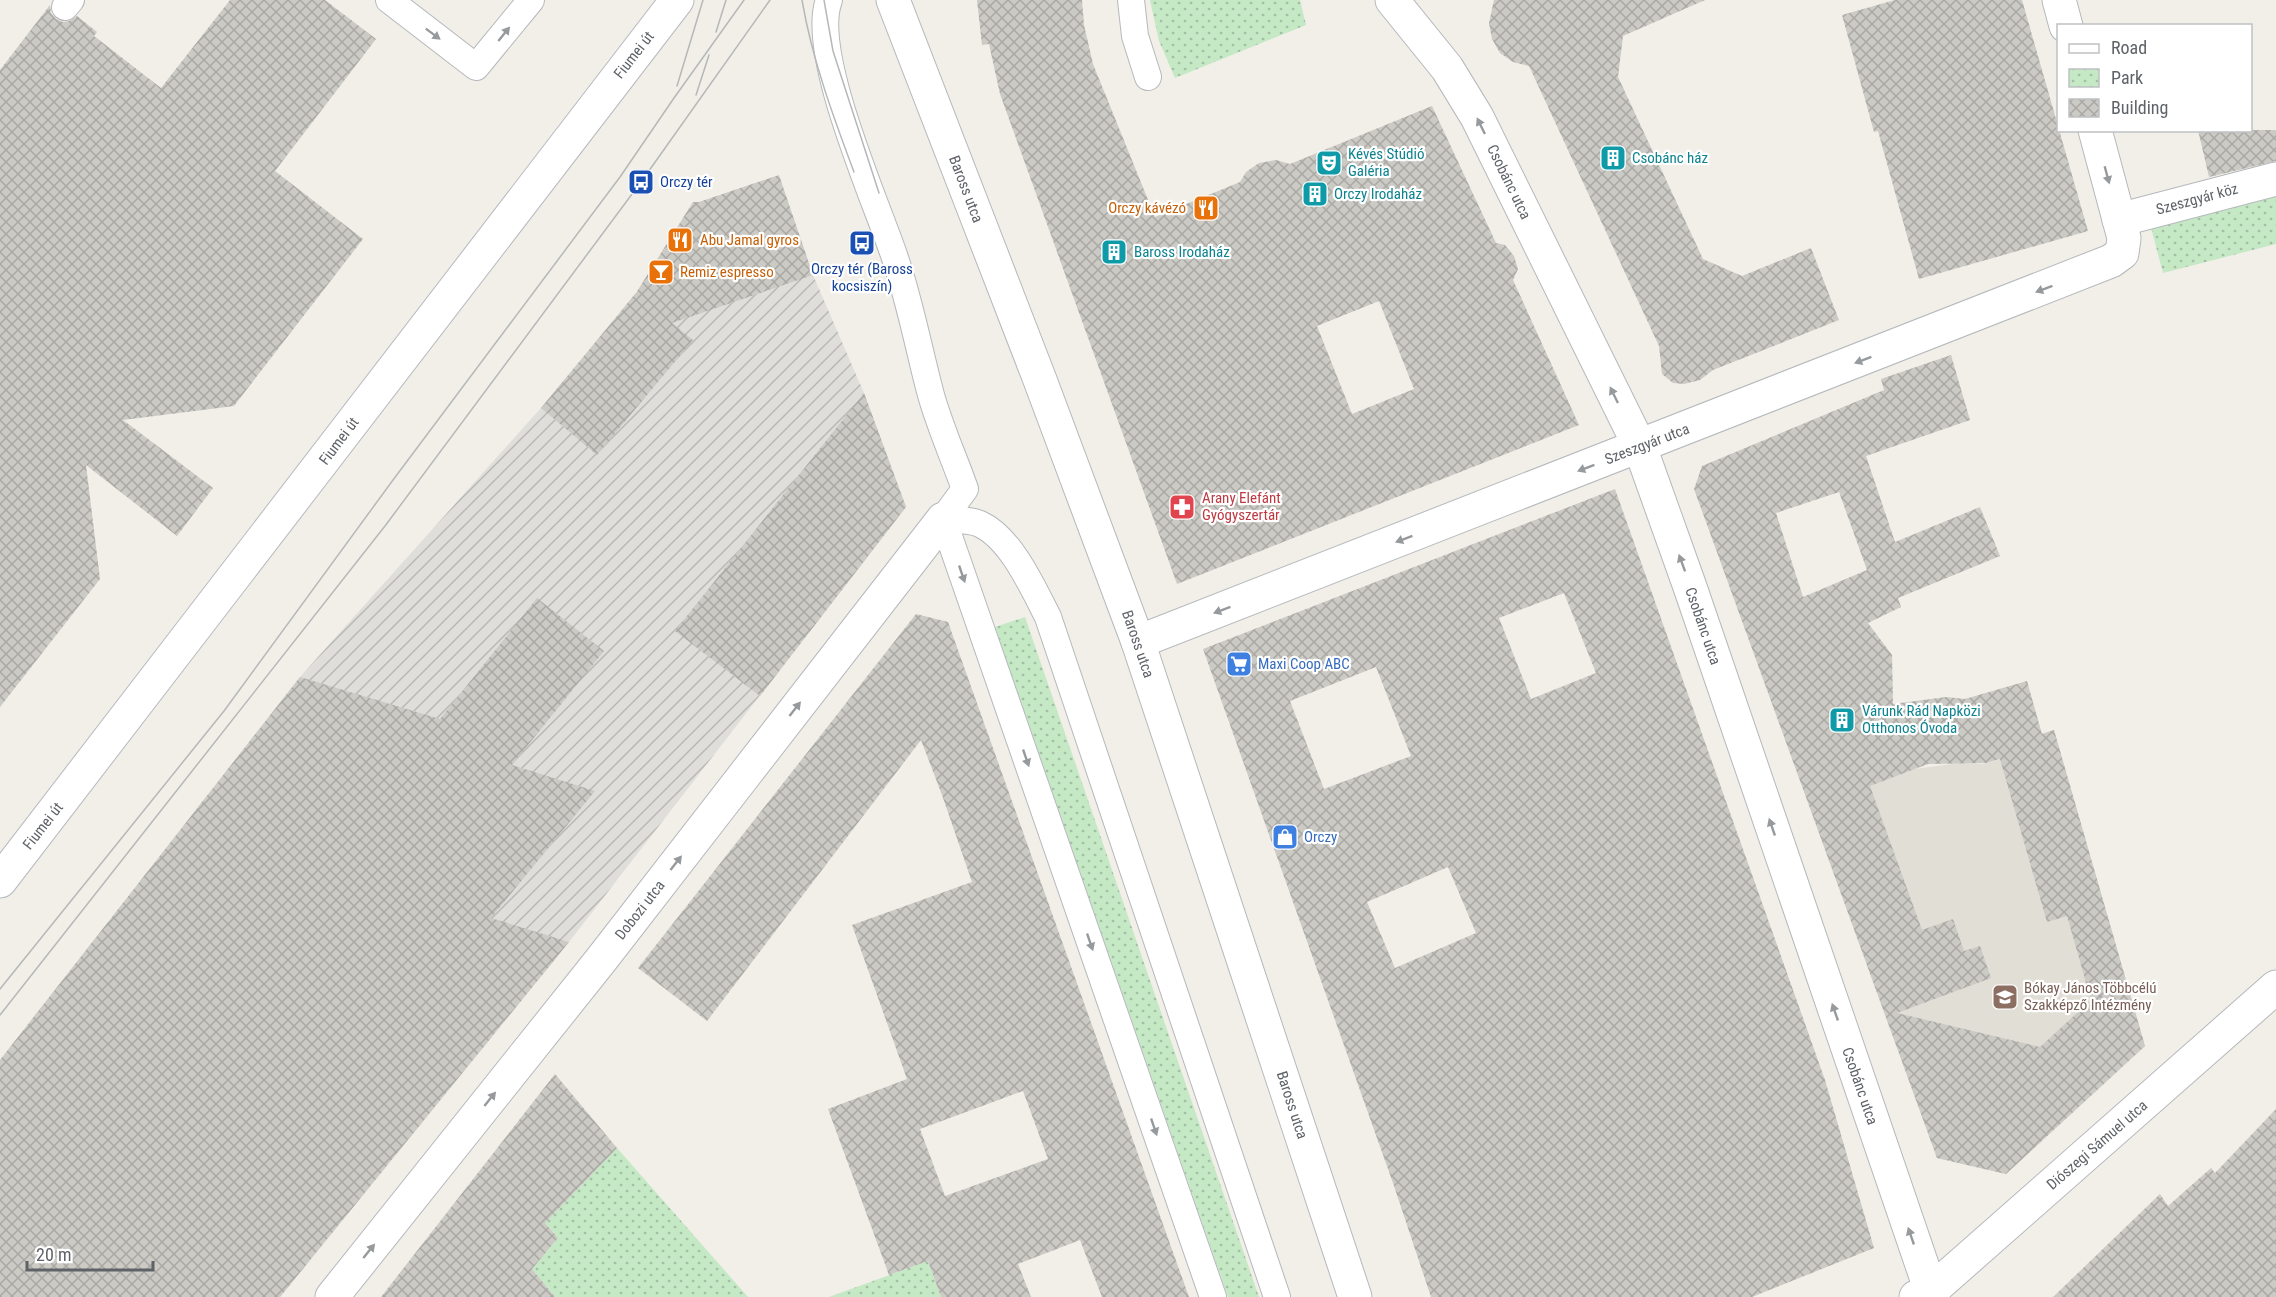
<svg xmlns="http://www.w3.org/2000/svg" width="2276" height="1297" font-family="'Roboto Condensed',sans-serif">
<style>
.industrial{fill:url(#industrial-furrows)}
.education{fill:#e1ded6}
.park{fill:url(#park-dots)}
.building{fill:url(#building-cross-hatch);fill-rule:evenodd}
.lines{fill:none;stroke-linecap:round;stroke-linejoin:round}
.service-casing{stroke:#b5b8bc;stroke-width:28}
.pedestrian-casing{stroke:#b5b8bc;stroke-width:35}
.minor-casing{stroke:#b5b8bc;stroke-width:35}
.tertiary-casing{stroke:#b5b8bc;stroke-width:35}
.secondary-casing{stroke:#b6babf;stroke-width:35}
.service{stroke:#fff;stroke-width:26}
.pedestrian{stroke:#fff;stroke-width:33}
.minor{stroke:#fff;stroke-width:33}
.tertiary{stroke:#fff;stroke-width:33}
.secondary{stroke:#fff;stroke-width:33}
.tram{stroke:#b6b7b8;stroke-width:1.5}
.oneway{fill:#979a9d}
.labels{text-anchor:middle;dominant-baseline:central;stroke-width:4.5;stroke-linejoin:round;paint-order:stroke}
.street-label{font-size:15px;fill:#5f6368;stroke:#fff}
.culture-label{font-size:15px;fill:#0d838f;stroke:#fff;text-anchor:start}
.transit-label{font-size:15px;fill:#164399;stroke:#fff;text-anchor:start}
.food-label{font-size:15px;fill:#c56008;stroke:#fff;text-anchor:start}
.health-label{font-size:15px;fill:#be3a42;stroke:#fff;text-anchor:start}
.shop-label{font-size:15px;fill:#366cbe;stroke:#fff;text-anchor:start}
.education-label{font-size:15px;fill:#785e54;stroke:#fff;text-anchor:start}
</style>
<defs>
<pattern id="industrial-furrows" width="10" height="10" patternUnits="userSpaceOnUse" patternTransform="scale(1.5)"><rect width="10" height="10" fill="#e0deda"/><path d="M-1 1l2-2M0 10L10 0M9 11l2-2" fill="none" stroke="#b9b8b5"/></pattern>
<pattern id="park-dots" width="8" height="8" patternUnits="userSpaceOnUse" patternTransform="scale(1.5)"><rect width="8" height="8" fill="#c5e8c5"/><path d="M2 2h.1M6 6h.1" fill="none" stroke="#a3c0a4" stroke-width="1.8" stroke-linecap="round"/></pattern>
<pattern id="building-cross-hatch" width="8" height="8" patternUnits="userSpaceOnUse" patternTransform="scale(1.5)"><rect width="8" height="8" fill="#cccac5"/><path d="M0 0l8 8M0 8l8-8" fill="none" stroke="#a9a8a4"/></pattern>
</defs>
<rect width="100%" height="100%" fill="#f1efe8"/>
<path class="industrial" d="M813,275L864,393L906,507L569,942L280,1297H0V1060L300,677L541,408L636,293Z"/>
<path class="education" d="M2054,730L2145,1046L2006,1174L1937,1158L1810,807L1915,769L1959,763L1983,764L2023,753L2020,740Z"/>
<path class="park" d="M1150,0H1300L1306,25L1175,78L1159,41Z
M2276,191V244L2163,273L2150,224Z
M1025,617L1259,1297H1228L995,627Z
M617,1148L748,1297H555L532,1269L558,1238L545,1223Z
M928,1261L941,1297H829Z"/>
<path class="building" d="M230,0H325L376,39L275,171L363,239L234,406L123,420L213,488L177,536L86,465L100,579L0,707V70L50,5L51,13L56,19L63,22L69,21L77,16L97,32L94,36L161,88Z
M977,0H1082L1084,25L1093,64L1155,217L1240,182L1246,172L1259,163L1276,160L1290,164L1432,106L1496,243L1505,245L1514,256L1518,269L1513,280L1579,425L1177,584L1000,94L989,44L982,45ZM1379,301L1414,389L1352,414L1317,326Z
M1494,0H1705L1623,36L1618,77L1703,259L1742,276L1811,248L1839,320L1713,370L1700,380L1684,384L1673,383L1662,374L1659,346L1529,66L1513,62L1500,53L1492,39L1489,23Z
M1895,0H2022L2088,231L1919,279L1878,131L1874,132L1842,15Z
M2198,130H2276V161L2209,177Z
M779,175L813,275L672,323L693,340L597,455L541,408L636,293L693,202H699Z
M1951,355L1970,420L1866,456L1895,542L1980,507L2000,556L1898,598L1901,607L1868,623L1892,655L1893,704L1946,697L1965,699L2027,681L2042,734L2054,730L2145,1046L2006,1174L1937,1158L1694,489L1702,466L1884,390L1881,379ZM1839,492L1867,570L1803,597L1776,513ZM2000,759L2047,922L2067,916L2091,1000L2040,1047L1897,1013L1991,978L1980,946L1964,951L1953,919L1922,930L1870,786L1928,764L1986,763Z
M864,393L906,507L760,696L675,631Z
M1615,489L1825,1080L1874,1248L1752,1297H1431L1393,1183L1203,649ZM1564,593L1596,673L1531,699L1499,618ZM1376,667L1411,756L1324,789L1290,701ZM1448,867L1476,933L1395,968L1367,902Z
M537,598L604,651L512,765L595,791L491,918L569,942L280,1297H0V1060L300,677L440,719Z
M916,614L948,622L1189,1297H1102L1080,1240L1018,1264L1031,1297H941L928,1261L889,1275L828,1109L907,1079L852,925L972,882L942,795L921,740L707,1021L638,968ZM1023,1091L1048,1159L945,1196L920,1129Z
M555,1074L617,1148L545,1223L558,1238L532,1269L555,1297H381Z
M2276,1109V1297H2053L2160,1194L2168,1206L2211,1168L2215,1173Z"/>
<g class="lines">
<g class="service-casing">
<path id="service" d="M389,0L476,67L531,0
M829,0C809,53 876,201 895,258C910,302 919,350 931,395C940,427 954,458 965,489L943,519
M1131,0L1135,36L1148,77
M65,7L71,0
M943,519C954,520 969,519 980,524C1011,538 1033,588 1048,617L1277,1297
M943,519L1213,1297"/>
</g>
<g class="pedestrian-casing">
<path id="pedestrian" d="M2119,220L2276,179"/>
</g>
<g class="minor-casing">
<path id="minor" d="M1392,0L1447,68L1477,117L1640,447L1690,587L1933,1297
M2059,0L2066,26
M1138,642L2111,261L2122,253L2124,238L2095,130
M332,1297L601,960L943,519
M1916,1297L1931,1291L2276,987"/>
</g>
<g class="tertiary-casing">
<path id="tertiary" d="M893,0L1040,380L1138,642L1355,1297"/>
</g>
<g class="secondary-casing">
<path id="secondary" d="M0,881L677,0"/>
</g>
<use href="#service" class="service"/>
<use href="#pedestrian" class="pedestrian"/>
<use href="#minor" class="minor"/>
<use href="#tertiary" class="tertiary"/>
<use href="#secondary" class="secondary"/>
<path class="tram" d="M802,0C812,59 833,116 854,172
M824,0L833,51L879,193
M716,32L726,0
M677,86L703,0
M696,95L709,55
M0,989L224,711L393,480L620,177L674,98L744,0
M0,1015L385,526L641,182L770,0"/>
</g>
<defs><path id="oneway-solid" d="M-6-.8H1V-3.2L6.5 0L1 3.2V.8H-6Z" transform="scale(1.5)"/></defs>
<g class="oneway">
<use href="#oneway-solid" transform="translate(433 34) rotate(37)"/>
<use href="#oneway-solid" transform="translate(504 34) rotate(-51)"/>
<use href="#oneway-solid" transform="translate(1481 126) rotate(-116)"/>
<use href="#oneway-solid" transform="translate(2107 175) rotate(75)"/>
<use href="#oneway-solid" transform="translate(2044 289) rotate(159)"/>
<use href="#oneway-solid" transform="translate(1863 360) rotate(159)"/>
<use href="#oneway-solid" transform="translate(1614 395) rotate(-116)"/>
<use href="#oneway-solid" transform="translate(1586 468) rotate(159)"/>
<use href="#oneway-solid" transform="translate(1404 539) rotate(159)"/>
<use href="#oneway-solid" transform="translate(1682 563) rotate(-110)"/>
<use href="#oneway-solid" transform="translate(962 574) rotate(71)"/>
<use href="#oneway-solid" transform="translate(1222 610) rotate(159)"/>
<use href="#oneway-solid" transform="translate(795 709) rotate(-52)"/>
<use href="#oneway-solid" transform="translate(1026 758) rotate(71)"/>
<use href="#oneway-solid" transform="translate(1772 827) rotate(-109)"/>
<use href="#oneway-solid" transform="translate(676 863) rotate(-52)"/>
<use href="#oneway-solid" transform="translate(1090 942) rotate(71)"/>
<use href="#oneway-solid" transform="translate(1835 1012) rotate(-109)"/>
<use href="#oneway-solid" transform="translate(490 1099) rotate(-51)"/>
<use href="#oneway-solid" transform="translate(1154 1127) rotate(71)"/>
<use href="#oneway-solid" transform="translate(1911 1236) rotate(-109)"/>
<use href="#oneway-solid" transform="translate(369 1251) rotate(-51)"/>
</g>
<defs>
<g id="building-square" transform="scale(1.35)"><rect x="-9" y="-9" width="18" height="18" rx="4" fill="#0f9aa8" stroke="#fff"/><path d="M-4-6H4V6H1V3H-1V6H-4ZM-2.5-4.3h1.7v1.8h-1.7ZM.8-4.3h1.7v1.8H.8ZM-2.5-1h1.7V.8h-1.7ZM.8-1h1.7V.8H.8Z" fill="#fff"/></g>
<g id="theatre-square" transform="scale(1.35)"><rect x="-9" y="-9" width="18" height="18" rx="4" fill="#0f9aa8" stroke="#fff"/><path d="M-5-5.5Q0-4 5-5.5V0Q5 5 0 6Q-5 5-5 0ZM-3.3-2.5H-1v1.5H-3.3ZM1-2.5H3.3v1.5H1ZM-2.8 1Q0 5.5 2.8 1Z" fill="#fff"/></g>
<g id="bus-square" transform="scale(1.35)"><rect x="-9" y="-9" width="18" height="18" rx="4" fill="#1a4fb4" stroke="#fff"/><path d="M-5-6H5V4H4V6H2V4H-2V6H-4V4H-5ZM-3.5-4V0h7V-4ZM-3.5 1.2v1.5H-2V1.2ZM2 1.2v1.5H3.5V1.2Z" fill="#fff"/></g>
<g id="restaurant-square" transform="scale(1.35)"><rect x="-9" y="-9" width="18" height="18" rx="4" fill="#e8710a" stroke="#fff"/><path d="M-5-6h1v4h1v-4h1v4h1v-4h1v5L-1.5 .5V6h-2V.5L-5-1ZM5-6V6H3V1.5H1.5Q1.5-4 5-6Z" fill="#fff"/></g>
<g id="bar-square" transform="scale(1.35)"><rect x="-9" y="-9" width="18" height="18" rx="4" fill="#e8710a" stroke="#fff"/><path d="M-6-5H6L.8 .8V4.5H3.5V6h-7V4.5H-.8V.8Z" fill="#fff"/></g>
<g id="pharmacy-square" transform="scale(1.35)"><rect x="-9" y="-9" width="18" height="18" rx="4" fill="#e0444e" stroke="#fff"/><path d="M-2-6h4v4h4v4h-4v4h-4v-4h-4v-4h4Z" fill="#fff"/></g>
<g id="supermarket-square" transform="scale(1.35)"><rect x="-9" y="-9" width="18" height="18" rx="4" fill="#3f7fe0" stroke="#fff"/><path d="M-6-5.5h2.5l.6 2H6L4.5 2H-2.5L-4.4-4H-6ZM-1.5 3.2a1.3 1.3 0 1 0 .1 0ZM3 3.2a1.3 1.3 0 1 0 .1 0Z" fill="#fff"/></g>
<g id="shop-square" transform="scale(1.35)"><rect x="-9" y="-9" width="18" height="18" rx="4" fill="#3f7fe0" stroke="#fff"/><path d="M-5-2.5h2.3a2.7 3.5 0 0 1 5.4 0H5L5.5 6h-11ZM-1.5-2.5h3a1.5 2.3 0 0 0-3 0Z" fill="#fff"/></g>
<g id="school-square" transform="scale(1.35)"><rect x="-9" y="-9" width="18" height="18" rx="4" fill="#8d6e63" stroke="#fff"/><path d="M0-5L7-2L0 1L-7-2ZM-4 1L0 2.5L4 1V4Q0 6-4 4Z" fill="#fff"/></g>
</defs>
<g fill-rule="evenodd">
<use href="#building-square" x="1613" y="158"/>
<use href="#theatre-square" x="1329" y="163"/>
<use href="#bus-square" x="641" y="182"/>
<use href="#building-square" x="1315" y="194"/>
<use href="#restaurant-square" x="1206" y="208"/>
<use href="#restaurant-square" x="680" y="240"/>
<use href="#bus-square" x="862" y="243"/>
<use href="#building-square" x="1114" y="252"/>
<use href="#bar-square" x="661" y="272"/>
<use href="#pharmacy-square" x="1182" y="507"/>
<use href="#supermarket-square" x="1239" y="664"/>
<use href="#building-square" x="1842" y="720"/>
<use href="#shop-square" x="1285" y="837"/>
<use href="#school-square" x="2005" y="997"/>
</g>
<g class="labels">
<g class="street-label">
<text transform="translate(634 55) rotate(-52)">Fiumei út</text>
<text transform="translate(1509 182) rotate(64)">Csobánc utca</text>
<text transform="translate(966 189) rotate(69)">Baross utca</text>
<text transform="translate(2197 199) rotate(-15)">Szeszgyár köz</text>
<text transform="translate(339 441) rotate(-53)">Fiumei út</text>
<text transform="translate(1647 444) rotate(-21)">Szeszgyár utca</text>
<text transform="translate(1703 626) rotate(71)">Csobánc utca</text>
<text transform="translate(1138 644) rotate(71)">Baross utca</text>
<text transform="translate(43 826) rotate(-52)">Fiumei út</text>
<text transform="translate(640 910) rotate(-52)">Dobozi utca</text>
<text transform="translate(1860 1086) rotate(71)">Csobánc utca</text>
<text transform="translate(1292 1105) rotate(72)">Baross utca</text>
<text transform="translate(2097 1145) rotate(-41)">Diószegi Sámuel utca</text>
</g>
<g class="culture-label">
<text x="1348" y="154">Kévés Stúdió<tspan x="1348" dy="17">Galéria</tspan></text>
<text x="1632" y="158">Csobánc ház</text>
<text x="1334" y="194">Orczy Irodaház</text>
<text x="1134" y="252">Baross Irodaház</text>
<text x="1862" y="711">Várunk Rád Napközi<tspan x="1862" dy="17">Otthonos Óvoda</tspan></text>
</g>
<g class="transit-label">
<text x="660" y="182">Orczy tér</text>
<text x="862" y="269" text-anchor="middle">Orczy tér (Baross<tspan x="862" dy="17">kocsiszín)</tspan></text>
</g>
<g class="food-label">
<text x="1186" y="208" text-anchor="end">Orczy kávézó</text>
<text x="700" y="240">Abu Jamal gyros</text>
<text x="680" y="272">Remiz espresso</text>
</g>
<g class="health-label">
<text x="1202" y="498">Arany Elefánt<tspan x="1202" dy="17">Gyógyszertár</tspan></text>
</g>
<g class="shop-label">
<text x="1258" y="664">Maxi Coop ABC</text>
<text x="1304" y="837">Orczy</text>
</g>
<g class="education-label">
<text x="2024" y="988">Bókay János Többcélú<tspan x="2024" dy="17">Szakképző Intézmény</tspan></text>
</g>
</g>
<rect x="2057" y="24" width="195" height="108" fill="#ffffff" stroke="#bfc1c3" stroke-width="1.5"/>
<rect x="2069" y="44" width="30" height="9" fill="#ffffff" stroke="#bfc1c3" stroke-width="1.5"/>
<text x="2111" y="54" font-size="18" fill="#5f6368">Road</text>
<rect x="2069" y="69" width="30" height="18" fill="url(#park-dots)" stroke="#bfc1c3" stroke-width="1.5"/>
<text x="2111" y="84" font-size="18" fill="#5f6368">Park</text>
<rect x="2069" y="99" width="30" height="18" fill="url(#building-cross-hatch)" stroke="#bfc1c3" stroke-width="1.5"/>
<text x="2111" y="114" font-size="18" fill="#5f6368">Building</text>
<path d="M27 1261v9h126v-9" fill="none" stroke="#5f6368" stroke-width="3"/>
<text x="36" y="1261" font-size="18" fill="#5f6368" stroke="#ffffff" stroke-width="4.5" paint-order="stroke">20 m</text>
</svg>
